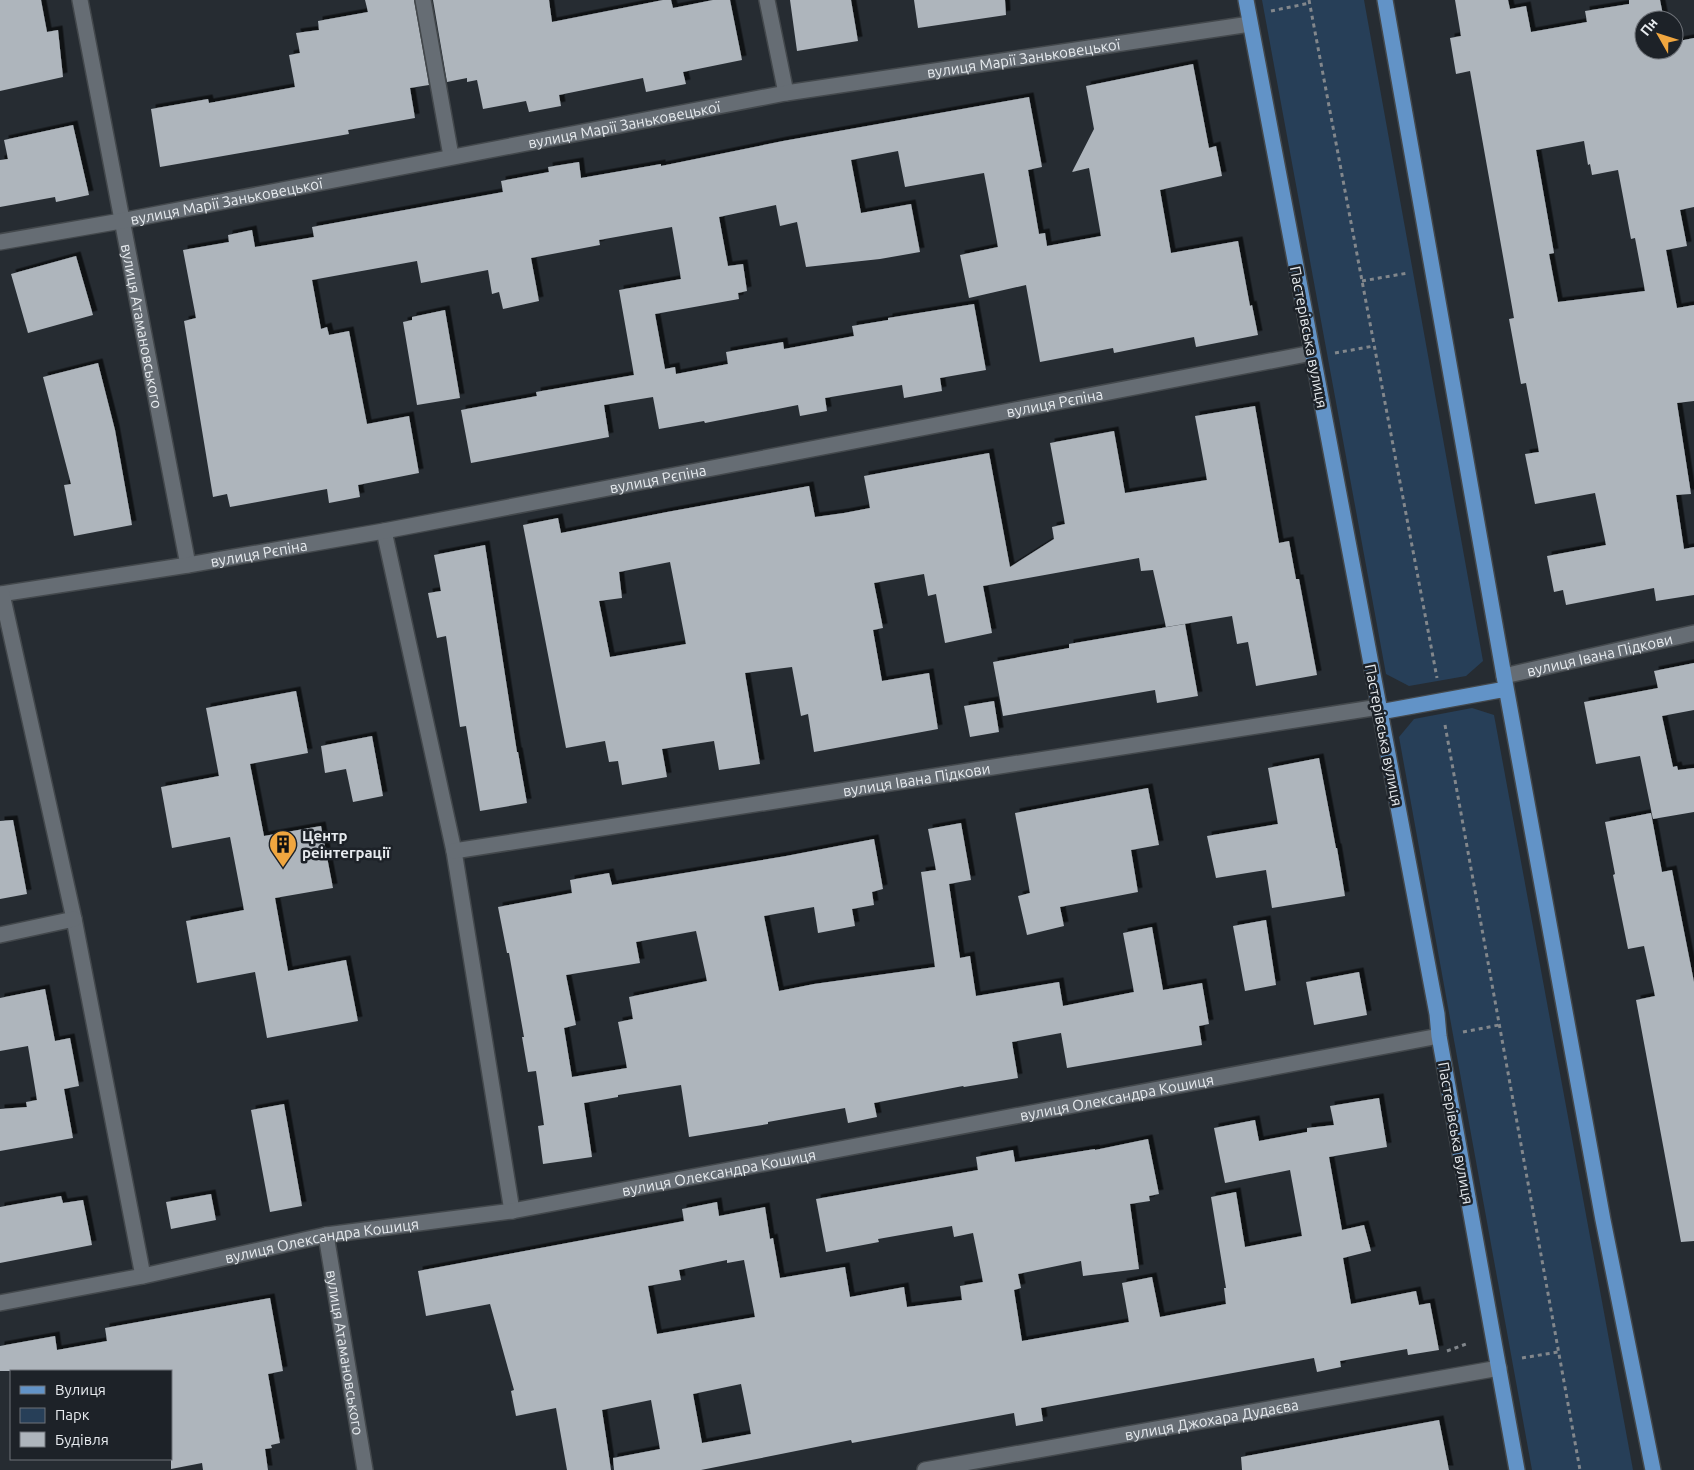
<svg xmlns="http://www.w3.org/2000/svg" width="1694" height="1470" font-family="Ubuntu,sans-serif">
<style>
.green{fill:#273f58}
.building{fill:#aeb5bc;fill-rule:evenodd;filter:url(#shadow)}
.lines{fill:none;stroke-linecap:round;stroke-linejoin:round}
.minor-casing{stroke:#43484c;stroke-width:18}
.major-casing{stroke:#43484c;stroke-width:18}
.path{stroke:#82878c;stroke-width:3;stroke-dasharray:4 4;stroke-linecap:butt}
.minor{stroke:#666d74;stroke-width:15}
.major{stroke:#6293c7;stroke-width:15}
.labels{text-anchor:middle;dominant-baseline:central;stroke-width:5;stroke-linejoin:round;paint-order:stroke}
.street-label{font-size:15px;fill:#e7ebef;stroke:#1d2228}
.poi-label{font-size:15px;font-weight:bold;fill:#e7ebef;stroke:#1d2228;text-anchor:start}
</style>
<defs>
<filter id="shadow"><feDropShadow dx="4.5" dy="-4.5" stdDeviation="0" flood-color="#0009"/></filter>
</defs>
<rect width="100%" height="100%" fill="#262c32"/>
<path class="green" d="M1262,0H1364L1483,661L1466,676L1409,686L1386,674Z
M1472,708L1494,715L1633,1470H1532L1399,737L1414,719Z"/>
<path class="building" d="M0,0H41L47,32L58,30L63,77L0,91Z
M365,0H414L429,85L410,88L415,118L348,130L349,134L160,167L151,109L208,99L209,103L295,87L289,55L300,53L296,33L319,30L318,21L368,12Z
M433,0H549L552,22L663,0H671L673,8L713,0H730L742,60L683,72L686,84L646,92L643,78L559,95L561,106L529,112L526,101L483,109L477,80L467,82V78L447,82Z
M790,0H851L858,41L797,51Z
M914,0H1005L1006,15L918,28Z
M1455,0H1508L1510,9L1526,6L1531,32L1587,22L1585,11L1629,4V0H1660L1664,20H1644V50H1674V42L1694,38V207L1680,210L1687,246L1666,250L1677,308L1694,305V401L1677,403L1691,494L1676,495L1684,549L1694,547V595L1656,601L1654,588L1566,605L1563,590L1554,592L1547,556L1606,545L1595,493L1535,504L1525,454L1539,452L1526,383L1521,384L1509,319L1514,318L1470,71L1456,74L1450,38L1461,36ZM1584,141L1588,165L1590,164L1592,175L1618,170L1631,239L1635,238L1645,291L1558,302L1549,254L1554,253L1536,150Z
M1193,64L1209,148L1216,146L1222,176L1160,190L1171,253L1238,241L1250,306L1252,305L1258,335L1196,347L1194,337L1114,353L1113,348L1040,362L1026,285L969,298L960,255L998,247L984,173L905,187L898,151L851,160L861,213L911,204L920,252L880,259L806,267L797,222L780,226L776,205L719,217L728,266L743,264L747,291L738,293L739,299L655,314L665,369L675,367L676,374L728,364L726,352L783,342L784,349L854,336L852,326L888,320V318L974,304L986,370L940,378L942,391L904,398L902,385L825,398L827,411L800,416L798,405L705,423L704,421L659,429L653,397L604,405L609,437L471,463L461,410L537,396L536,392L634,375L619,290L681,279L672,227L599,240L600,245L531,258L539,301L503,309L499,292L492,294L488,270L421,283L417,261L312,280L321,329L327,327L329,335L349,331L367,424L409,416L419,473L358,485L360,497L329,503L327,489L230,507L227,494L213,497L184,321L196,318L183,250L229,242L228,235L252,230L255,247L314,237L312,227L503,192L501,181L549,172L548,167L579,162L581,178L661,164V166L783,141L1029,97L1042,167L1028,170L1039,234L1045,233L1047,246L1101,236L1089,168L1072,172L1094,129L1086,86Z
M73,125L89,195L56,202L55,197L0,207V160L8,159L4,140Z
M76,256L93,315L28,333L11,274Z
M445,310L460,398L417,405L403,322L412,320V317Z
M98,363L115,430L132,525L74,536L64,485L71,484L43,377Z
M1255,406L1279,543L1289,541L1296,579H1299L1317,675L1256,686L1248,642L1237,644L1232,616L1166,627L1153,570L1141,571L1139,558L983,586L992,633L945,643L936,594L928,596L924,574L874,583L883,628L873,630L882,681L929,673L938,729L814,752L808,714L801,716L792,667L745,673L760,764L719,770L714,741L662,749L667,777L622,785L618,761L609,762L605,741L566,748L523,525L558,518L561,533L667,512L809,486L815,517L844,513L870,508L864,476L989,453L1010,567L1054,539L1052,527L1065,524L1050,443L1114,431L1125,493L1207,480L1195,416ZM670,562L686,644L610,657L599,601L622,598L619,572Z
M485,545L517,752H518L527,803L480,811L466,726L460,727L446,636L437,638L428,593L441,591L434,555Z
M1185,624L1198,696L1157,703L1155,690L1003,716L993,662L1069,648V644Z
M1694,663V710L1662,716L1673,767L1677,766L1678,770L1694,768V812L1653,819L1640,756L1596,764L1584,702L1658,688L1654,671Z
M296,691L308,753L250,764L264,836L321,826L333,888L275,898L288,971L346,960L358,1021L267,1038L255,972L197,983L186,921L244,910L230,837L172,848L161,787L219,776L206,708Z
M994,701L999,732L970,737L964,706Z
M372,736L383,796L353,802L346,769L325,773L321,746Z
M1319,758L1336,848H1337L1345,896L1272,908L1266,870L1216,878L1207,836L1278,824L1268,768Z
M1148,788L1159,845L1131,850L1138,892L1060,907L1064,926L1027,935L1018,896L1030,893L1015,813Z
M1651,813L1662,872L1672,870L1694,982V1241L1681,1242L1636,1000L1655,996L1644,946L1628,949L1613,875L1615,874L1605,822Z
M13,820L27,894L0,899V821Z
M961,823L971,880L949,884L960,958L970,956L976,996L1059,982L1063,1006L1134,992L1123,933L1152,927L1163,990L1202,983L1209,1024L1199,1026L1202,1045L1067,1068L1061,1033L1012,1042L1018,1078L964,1087L963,1086L874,1103L877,1117L848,1123L845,1108L768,1122V1124L689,1137L681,1085L618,1095V1097L584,1103L592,1157L543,1164L538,1126L544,1125L536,1071L528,1072L522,1037H524L509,953H507L498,907L572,893L570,880L609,873L612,885L786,856L874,839L883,889L872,892L874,905L852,909L855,926L818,933L814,907L764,916L779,991L814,984L935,967L921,872L936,870L928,829ZM696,931L707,981L629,997L633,1019L618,1022L627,1068L572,1077L564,1028L576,1025L566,975L640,963L636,942Z
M1266,920L1276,985L1245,991L1233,926Z
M1359,972L1367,1015L1314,1025L1306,982Z
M45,989L55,1041L70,1038L79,1086L64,1089L73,1138L0,1151V1109L27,1107L26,1102L37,1100L28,1046L0,1051V998Z
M1379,1098L1387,1147L1329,1157L1342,1230L1364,1225L1371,1251L1343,1258L1351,1304L1416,1291L1419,1305L1430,1303L1439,1350L1408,1355L1407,1349L1340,1361L1341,1367L1317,1372L1314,1358L1222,1375L1041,1408L1043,1421L1016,1426L1014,1413L852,1443L851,1440L701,1470H614L613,1458L660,1449L651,1400L602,1410L611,1470H567L556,1408L516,1416L511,1391L514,1390L490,1304L426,1316L418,1271L684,1221L682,1209L717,1202L719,1216L765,1207L770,1239L773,1238L780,1278L845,1267L850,1297L904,1287L907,1307L962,1300L960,1286L983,1282L973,1233L954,1237L952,1226L878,1239L879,1242L826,1252L816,1199L978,1170L976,1157L1013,1150L1015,1162L1095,1149V1150L1148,1139L1159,1194L1149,1196L1150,1201L1130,1204L1139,1269L1083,1276L1081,1261L1018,1274L1021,1288L1014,1290L1022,1341L1129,1322L1122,1283L1152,1277L1160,1317L1226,1304L1224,1288H1226L1211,1197L1236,1192L1245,1247L1302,1236L1290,1170L1225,1183L1214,1128L1255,1120L1259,1141L1307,1132V1128L1334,1125L1330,1106ZM727,1260V1263L744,1260L755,1317L657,1334L648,1286L681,1280L679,1270ZM741,1384L751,1434L702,1443L693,1394Z
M284,1104L302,1206L270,1212L251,1110Z
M211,1194L216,1220L171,1229L166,1202Z
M61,1196L63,1203L83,1200L92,1245L0,1263V1207Z
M270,1298L283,1371L268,1374L280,1443L271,1445L272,1448L265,1449L268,1470H203L202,1463L171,1469V1371H0V1346L55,1336L57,1350L107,1341L105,1328Z
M1439,1420L1449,1470H1242L1241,1457Z"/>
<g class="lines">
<g class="minor-casing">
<g id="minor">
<path id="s1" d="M80,0L188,565"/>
<path d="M423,0L451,156"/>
<path d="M767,0L786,93"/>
<path id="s2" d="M0,242L121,221L786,93L1250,24"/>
<path d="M384,531L454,851L512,1211"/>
<path id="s3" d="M0,594L188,565L384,531L1312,353"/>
<path d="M2,594L74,919L143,1276"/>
<path id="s4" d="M1504,676L1694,633"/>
<path id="s5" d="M454,851L1379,707"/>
<path d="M0,935L74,919"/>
<path id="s6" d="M326,1235L365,1470"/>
<path id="s7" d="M0,1303L143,1276L326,1235L512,1211L1439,1036"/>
<path id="s8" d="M925,1470L1499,1368"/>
</g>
</g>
<g class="major-casing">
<path id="major" d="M1246,0L1437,1014L1439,1036L1517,1470
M1385,0L1504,676L1603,1220L1653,1470
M1380,712L1506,689"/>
</g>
<path class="path" d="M1309,0L1437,678
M1271,11L1310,3
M1362,281L1408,273
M1335,353L1374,346
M1445,725L1580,1470
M1463,1032L1499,1025
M1447,1351L1469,1343
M1522,1358L1558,1352"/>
<use href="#minor" class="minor"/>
<use href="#major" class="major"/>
</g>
<defs>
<g id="building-pin" transform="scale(1.4375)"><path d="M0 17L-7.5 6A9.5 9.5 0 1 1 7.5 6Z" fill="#f0a63f" stroke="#1d2228"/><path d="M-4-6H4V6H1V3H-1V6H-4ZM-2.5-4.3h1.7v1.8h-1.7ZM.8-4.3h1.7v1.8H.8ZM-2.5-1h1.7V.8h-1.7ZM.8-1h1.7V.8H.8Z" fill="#111"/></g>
</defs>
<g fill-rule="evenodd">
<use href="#building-pin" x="283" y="844"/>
</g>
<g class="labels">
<g class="street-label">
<text stroke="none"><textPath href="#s2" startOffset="1040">вулиця Марії Заньковецької</textPath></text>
<text stroke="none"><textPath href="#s2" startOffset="635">вулиця Марії Заньковецької</textPath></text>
<text stroke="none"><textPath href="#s2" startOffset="230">вулиця Марії Заньковецької</textPath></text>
<text stroke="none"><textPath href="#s1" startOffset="332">вулиця Атамановського</textPath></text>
<text transform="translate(1309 337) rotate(79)">Пастерівська вулиця</text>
<text stroke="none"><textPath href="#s3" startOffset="1072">вулиця Рєпіна</textPath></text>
<text stroke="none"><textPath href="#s3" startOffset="668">вулиця Рєпіна</textPath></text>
<text stroke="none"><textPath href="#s3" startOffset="262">вулиця Рєпіна</textPath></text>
<text stroke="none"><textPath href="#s4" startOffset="98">вулиця Івана Підкови</textPath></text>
<text transform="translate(1384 735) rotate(79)">Пастерівська вулиця</text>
<text stroke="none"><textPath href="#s5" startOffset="468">вулиця Івана Підкови</textPath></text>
<text stroke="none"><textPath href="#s7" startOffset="1136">вулиця Олександра Кошиця</textPath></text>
<text transform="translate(1456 1133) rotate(80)">Пастерівська вулиця</text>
<text stroke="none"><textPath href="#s7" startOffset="731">вулиця Олександра Кошиця</textPath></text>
<text stroke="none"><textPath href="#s7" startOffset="328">вулиця Олександра Кошиця</textPath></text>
<text stroke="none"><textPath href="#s6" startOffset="119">вулиця Атамановського</textPath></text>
<text stroke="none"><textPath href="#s8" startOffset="291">вулиця Джохара Дудаєва</textPath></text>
</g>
<g class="poi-label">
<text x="302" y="835">Центр<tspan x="302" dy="17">реінтеграції</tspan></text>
</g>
</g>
<rect x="10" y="1370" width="162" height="90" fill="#1d2228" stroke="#6e7278"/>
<rect x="20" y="1386" width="25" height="8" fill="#6293c7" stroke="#6e7278"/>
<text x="55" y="1395" font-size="15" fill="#e7ebef">Вулиця</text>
<rect x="20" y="1408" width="25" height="15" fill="#273f58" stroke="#6e7278"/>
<text x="55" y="1420" font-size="15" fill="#e7ebef">Парк</text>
<rect x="20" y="1432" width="25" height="15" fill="#aeb5bc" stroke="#6e7278"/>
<text x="55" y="1445" font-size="15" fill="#e7ebef">Будівля</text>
<g transform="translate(1659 35) rotate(309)"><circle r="24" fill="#1d2228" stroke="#6e7278"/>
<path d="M0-4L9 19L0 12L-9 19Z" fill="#f0a63f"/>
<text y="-8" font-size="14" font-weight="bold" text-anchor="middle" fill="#e7ebef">Пн</text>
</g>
</svg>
